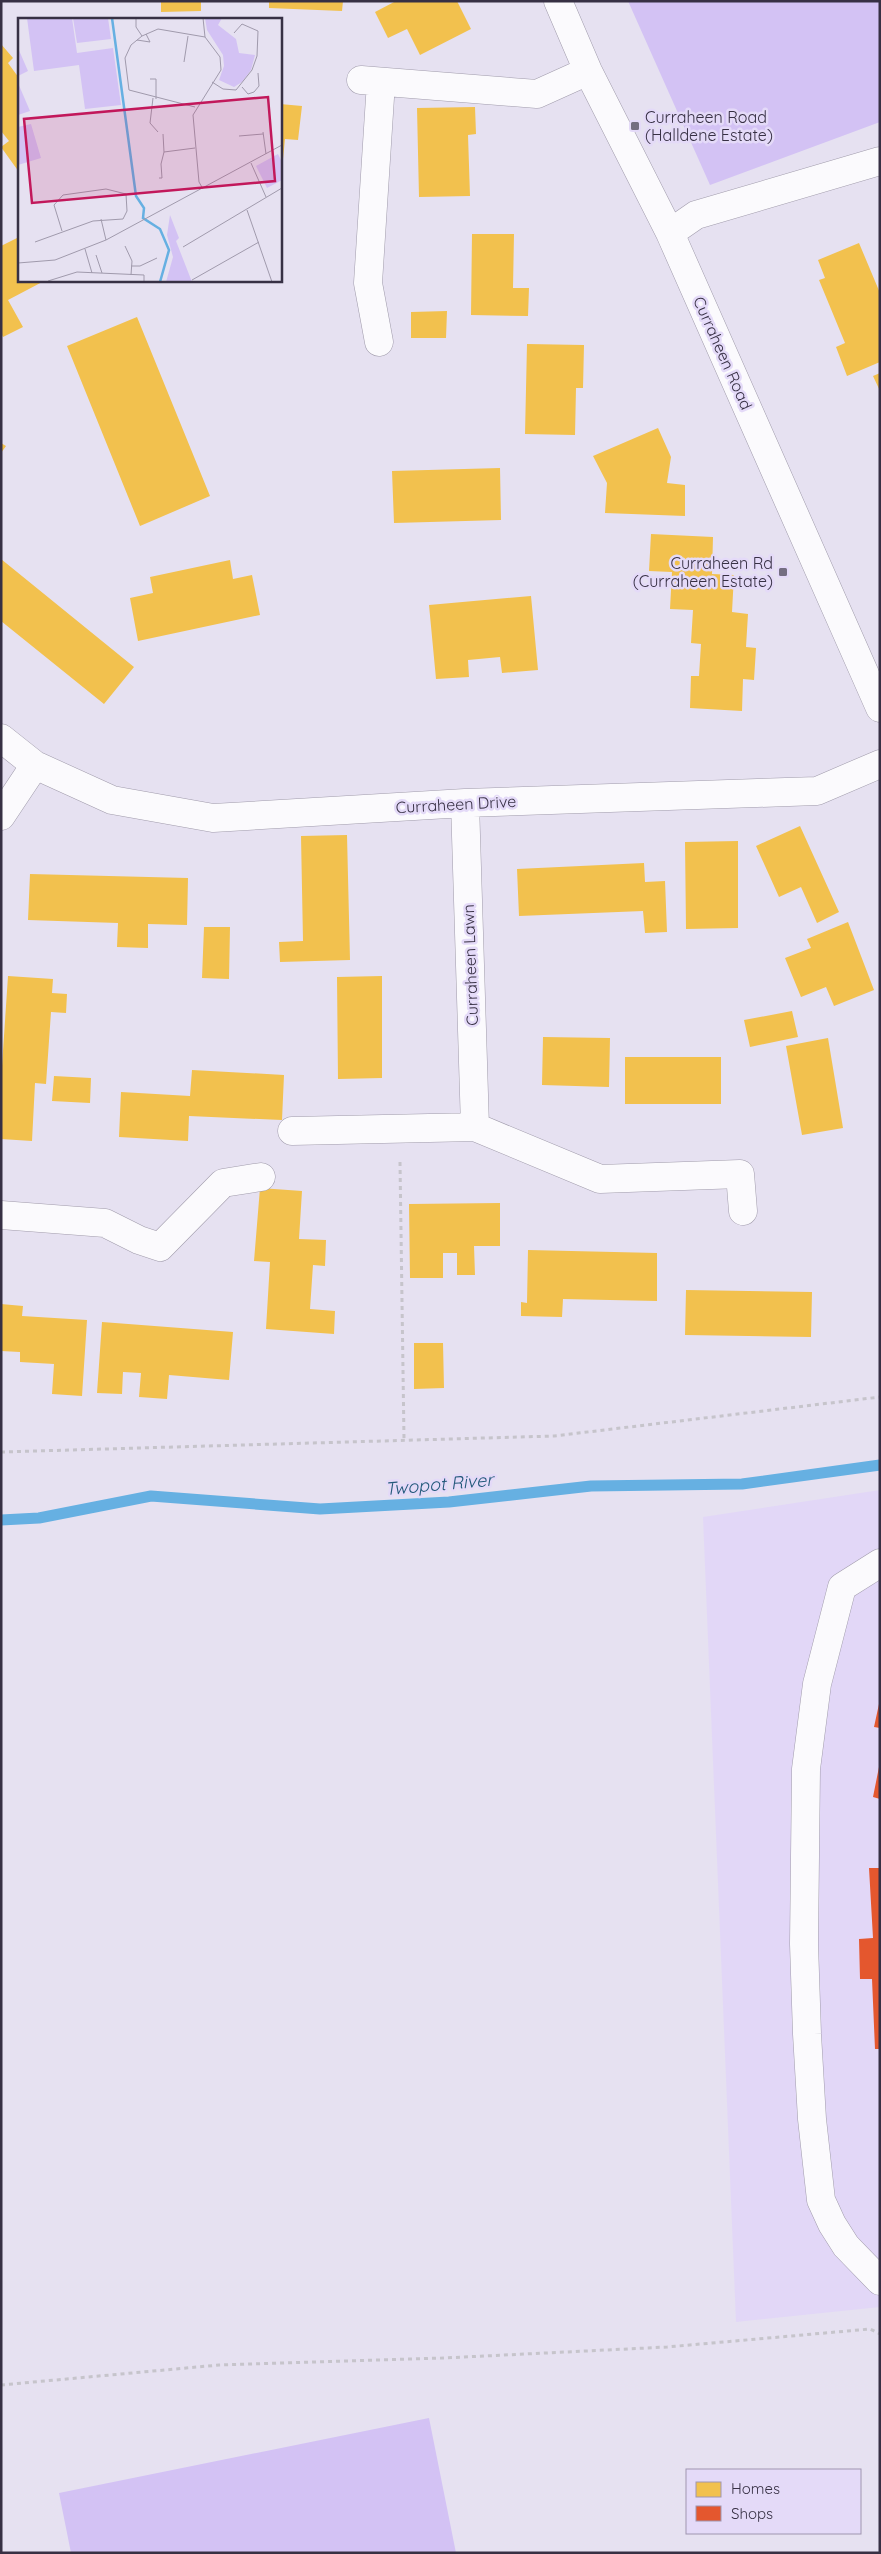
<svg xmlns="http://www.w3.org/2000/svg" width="881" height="2554" font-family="Quicksand,sans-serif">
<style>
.built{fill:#e2d7f7}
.green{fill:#d3c2f4}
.homes{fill:#f2c14e}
.shops{fill:#e4572e}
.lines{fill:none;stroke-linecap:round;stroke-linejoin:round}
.stream{stroke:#66b0e2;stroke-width:11}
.minor-casing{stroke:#a09bab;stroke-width:29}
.path{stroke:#c6c4cb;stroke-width:3;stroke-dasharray:4 4;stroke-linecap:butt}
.minor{stroke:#fbfafd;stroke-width:28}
.poi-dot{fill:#746e81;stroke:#e4daf8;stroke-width:2}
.labels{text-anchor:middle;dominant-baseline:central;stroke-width:5;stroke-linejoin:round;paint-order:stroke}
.poi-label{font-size:16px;fill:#373044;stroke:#e4daf8;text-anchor:start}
.street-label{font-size:16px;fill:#373044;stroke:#e4daf8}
.water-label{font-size:18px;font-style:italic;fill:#23597b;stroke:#e4daf8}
.inset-river{fill:none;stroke:#66b0e2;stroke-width:2.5}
.inset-road{fill:none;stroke:#a09aac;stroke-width:1}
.view{fill:#c2185b;fill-opacity:0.15;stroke:#c2185b;stroke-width:2.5}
.inset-edge{fill:none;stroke:#373044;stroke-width:2.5}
</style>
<rect width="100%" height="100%" fill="#e6e1f1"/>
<path class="built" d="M880,1490V2307L736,2322L703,1517Z"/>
<path class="green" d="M628,1H880V122L710,185Z
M429,2418L456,2553H71L59,2493Z"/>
<path class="homes" d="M161,1H201V11L161,12Z
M269,1H343L342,11L269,8Z
M396,1H457L471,29L420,55L407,29L388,38L375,12Z
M1,44L13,58L8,63L19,78V172L1,147L9,141L1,131Z
M280,104L302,106L298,140L285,139L281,179Z
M475,107L476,134L468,135L470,196L419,197L417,108Z
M472,234H514L513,288H529L528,316L471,315Z
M19,237V280H46L8,300L23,327L3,337L1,333V246Z
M859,243L880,293V362L847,376L836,347L845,343L819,280L825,278L818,260Z
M447,311L446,338H411V312Z
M137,317L210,496L140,526L67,346Z
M527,344L584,345L583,388H576L575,435L525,434Z
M880,373V391L873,376Z
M658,428L671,457L667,483L685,485V516L605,513L607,483L593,456Z
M1,443L6,446L1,453Z
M500,468L501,520L394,523L392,471Z
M651,534L713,537L712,574L734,575L732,612L748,614L746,647L756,648L754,680L743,679L742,711L690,708L691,676H699L701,644L691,643L693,610L670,609L672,572L649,571Z
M1,559L134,667L104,704L1,621Z
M230,560L233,579L252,575L260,615L138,641L130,598L153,593L150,577Z
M531,596L538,670L502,673L500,657L468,660L469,677L436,679L429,605Z
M800,826L839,912L817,923L801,887L779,897L756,846Z
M347,835L350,960L280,962L279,942L303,941L301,836Z
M738,841V928L686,929L685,842Z
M644,863L645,882L665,881L667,932L645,933L643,911L519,916L517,869Z
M30,874L188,878L187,925L148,924V948L117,947L118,923L28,920Z
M848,922L874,990L834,1006L826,987L801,997L785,958L811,948L807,939Z
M204,927H230L229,979L202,978Z
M8,976L53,979L52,993L67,994L66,1013L51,1012L46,1084L35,1083L32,1141L1,1139V1081Z
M382,976V1078L338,1079L337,977Z
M792,1011L798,1037L750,1047L744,1020Z
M543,1037L610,1038L609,1087L542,1085Z
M828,1038L843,1128L802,1135L786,1046Z
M625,1057H721V1104H625Z
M192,1070L284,1075L282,1120L189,1116L188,1141L119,1137L121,1092L190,1096Z
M54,1076L91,1078L90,1103L52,1101Z
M260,1188L302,1191L299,1239L326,1240L325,1266L313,1265L310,1309L335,1311L334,1334L266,1329L270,1262L254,1261Z
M500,1203V1246H474L475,1275H457V1253H443V1278H410L409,1204Z
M528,1250L657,1253V1301L563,1299L562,1317L521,1316V1302L527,1303Z
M686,1290L812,1292L811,1337L685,1335Z
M1,1304L23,1306L22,1316L87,1320L82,1396L52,1394L54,1364L20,1362V1352L1,1351Z
M102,1322L233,1332L229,1380L169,1375L167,1399L139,1397L141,1373L123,1372L122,1394L97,1393Z
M414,1343H443L444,1388L414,1389Z"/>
<path class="shops" d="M879,1704H880V1728L874,1727Z
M879,1767H880V1799L873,1797Z
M869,1868H880V2049H875L872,1979H860L859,1939L873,1938Z"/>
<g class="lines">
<path class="stream" d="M1,1520L39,1518L151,1496L320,1509L449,1502L591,1486L742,1484L880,1465"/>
<g class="minor-casing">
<path id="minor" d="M558,1L588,71L670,233L880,708
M361,80L537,94L588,71
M670,233L696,215L880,161
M379,342L368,283L381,82
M1,738L35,765L112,800L213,818L465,803L817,791L880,764
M465,803L475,1127L600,1179L740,1174L743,1211
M1,816L35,765
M292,1131L475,1127
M1,1215L105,1223L139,1240L160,1247L223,1183L261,1177
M880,1563L842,1587L817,1684L806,1769L804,1944L807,2034L812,2119L821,2200L832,2224L846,2246L880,2281"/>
</g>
<path class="path" d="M400,1162L404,1439
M1,1452L554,1436L880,1397
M1,2385L219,2365L444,2358L667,2347L870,2329L880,2334"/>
<use href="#minor" class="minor"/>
</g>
<g class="poi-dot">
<rect x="630" y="121" width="10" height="10" rx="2.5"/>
<rect x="778" y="567" width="10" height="10" rx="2.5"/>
</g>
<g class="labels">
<g class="poi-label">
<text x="645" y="117">Curraheen Road<tspan x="645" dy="18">(Halldene Estate)</tspan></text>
<text x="773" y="563" text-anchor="end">Curraheen Rd<tspan x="773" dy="18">(Curraheen Estate)</tspan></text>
</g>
<g class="street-label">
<text transform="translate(723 353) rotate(66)">Curraheen Road</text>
<text transform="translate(456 804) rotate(-3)">Curraheen Drive</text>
<text transform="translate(470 965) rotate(-92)">Curraheen Lawn</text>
</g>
<g class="water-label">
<text transform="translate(439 1484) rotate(-5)">Twopot River</text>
</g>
</g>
<g transform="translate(18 18)">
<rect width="264" height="264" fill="#e6e1f1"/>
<path d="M9,0H54L59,35L95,30L103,87L67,91L61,47L16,53ZM55,0H90L93,21L59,25ZM187,0H204L200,7L218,21L221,35L237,37L233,52L224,64L216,69L201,62L206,48L205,37L189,12ZM0,30L10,53L0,58ZM0,65L12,93L0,97ZM13,106L23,140L0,147V109ZM260,136L264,144V162L249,170L238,148ZM152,197L161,220L158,223L174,264H148L155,239L149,217Z" fill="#d3c2f4"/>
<path class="inset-river" d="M94,0L118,178L126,190L125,200L142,211L151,232L142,264"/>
<path class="inset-road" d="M118,0V9L124,18M185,0L187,19M119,22L132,24L128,16M166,44L170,18M132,61H138V81M194,64L205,71L218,72L234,52L239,38L240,13L224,6L216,15M224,69L230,76L236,74L241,68L240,55M135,80L132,105L140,114M177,89L111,72L107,40L113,27L124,18L140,11L187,19L202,39L203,52L175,97L181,164L185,171M245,114L248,136M145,116L146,134M221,118L245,116M233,145L248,179M141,160H144L143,146L146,134L177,130M229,192L254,264M83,201L88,222M17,224L75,203L105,201L109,193L108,176L88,171L45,177L36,187L44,213M107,228L114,243L113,257M165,229L264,170M67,231L74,255M78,237L84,255M0,245L37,242L88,222L264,127M113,248H122L139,240M174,262L241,224M30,263L59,254L126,257V264"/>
<path class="view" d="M250,79L257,163L14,185L6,101Z"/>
<rect width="264" height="264" class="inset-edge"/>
</g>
<rect width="881" height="2554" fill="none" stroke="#373044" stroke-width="5"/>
<rect x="686" y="2469" width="175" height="65" fill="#e4daf8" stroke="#9f96b0"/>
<rect x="696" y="2482" width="25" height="15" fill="#f2c14e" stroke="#9f96b0"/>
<text x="731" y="2494" font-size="15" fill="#373044">Homes</text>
<rect x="696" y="2506" width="25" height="15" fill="#e4572e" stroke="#9f96b0"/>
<text x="731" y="2519" font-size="15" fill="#373044">Shops</text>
</svg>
